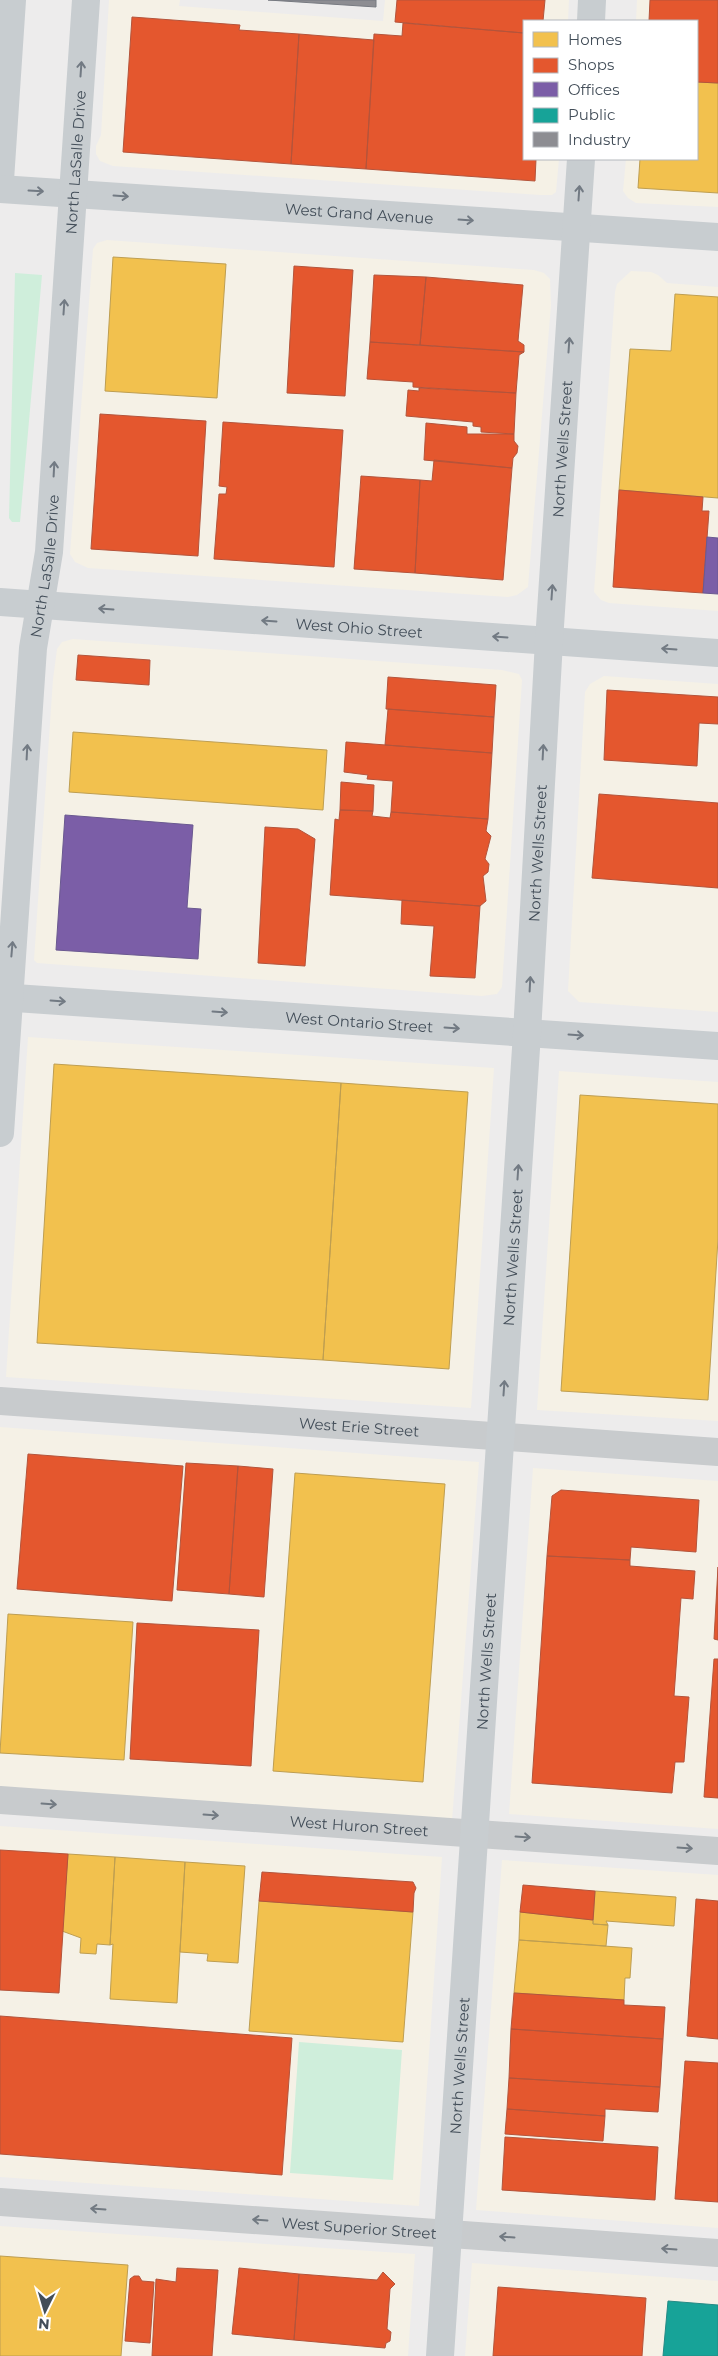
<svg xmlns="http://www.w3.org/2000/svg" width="718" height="2356" font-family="Montserrat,sans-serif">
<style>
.commercial{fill:#f5f1e6}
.green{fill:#cfeedb}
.homes{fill:#f2c14e;stroke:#be9e51}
.shops{fill:#e4572e;stroke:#b4543b}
.offices{fill:#7b5ea7;stroke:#6a5990}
.public{fill:#17a398;stroke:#248a85}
.industry{fill:#8d8d92;stroke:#777a81}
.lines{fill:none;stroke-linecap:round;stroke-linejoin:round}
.tertiary{stroke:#c8cbcd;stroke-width:28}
.secondary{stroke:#c8cdd0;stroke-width:28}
.oneway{stroke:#727a83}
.oneway2{stroke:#727a82}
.labels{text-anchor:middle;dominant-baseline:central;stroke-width:5;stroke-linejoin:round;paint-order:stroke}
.street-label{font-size:15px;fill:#434e59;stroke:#fff}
</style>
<rect width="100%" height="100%" fill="#edecec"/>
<path class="commercial" d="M109,0H180L179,6L383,21L385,0H569L568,21H524V159H559L556,192L552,195H540L113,166L100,161L96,154V146L101,135Z
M637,0H718V207L636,203L628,198L623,191L626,159H697V21H636Z
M107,240L534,270L544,273L550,279L551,305L528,587L517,595L508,597L88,568L75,562L70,554L93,249L97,243Z
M631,271L651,272L658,275L667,283L718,287V611L609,603L601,600L594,592L615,292L617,284Z
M73,639L502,670L519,674L522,680L502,987L497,994L482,996L37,963L34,960L53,679L57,649L62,642Z
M604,676L718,684V1012L579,1002L568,991L585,692L590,684Z
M28,1037L494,1068L471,1408L6,1377Z
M559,1071L718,1082V1421L537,1410Z
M0,1427L479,1462L452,1821L0,1788Z
M533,1468L718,1481V1829L509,1814Z
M0,1826L442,1857L419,2206L0,2177Z
M502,1860L718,1875V2228L476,2210Z
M0,2226L415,2254L408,2356H0Z
M472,2263L718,2281V2356H465Z"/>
<path class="green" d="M15,273L42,275L20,522H12L9,518Z
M299,2042L402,2050L393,2180L290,2173Z"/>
<path class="homes" d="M697,82L718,83V193L638,188L640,159H697Z
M113,257L226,264L217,398L105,391Z
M675,294L718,297V498L619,490L630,349L671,351Z
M73,732L327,750L323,810L69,792Z
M54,1064L341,1083L323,1360L37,1343Z
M341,1083L468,1092L449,1369L323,1360Z
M580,1095L718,1104V1239L708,1400L561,1391Z
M295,1473L445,1484L423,1782L273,1771Z
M8,1614L133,1622L124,1760L0,1753Z
M68,1854L115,1857L110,1945L97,1944L96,1954L80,1953L81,1938L62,1931Z
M115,1857L185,1862L177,2003L110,1999L113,1944L110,1945Z
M185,1862L245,1866L238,1963L207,1961L208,1954L180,1952Z
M595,1891L676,1897L674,1926L606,1921L608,1925L593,1924Z
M259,1901L413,1912L403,2042L249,2031Z
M520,1912L593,1920V1924L608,1925L606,1946L519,1940Z
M519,1940L632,1948L630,1978H625L624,2000L514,1993Z
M0,2256L128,2265L121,2356H0Z"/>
<path class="shops" d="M397,0H545L543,21H524V33L395,22Z
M650,0H718V83L697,82V21H649Z
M132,17L240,25L239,30L299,34L291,164L123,152Z
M403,23L524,33V159H536L535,181L366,169L374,34L402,36Z
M299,34L374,40L366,169L291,164Z
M294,266L353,270L345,396L287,393Z
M374,275L426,277L420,345L370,342Z
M426,277L523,285L518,341L524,345V352L420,345Z
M370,342L524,352L519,355L516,393L413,387V382L367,379Z
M419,388L516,393L514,434L481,432V427L473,426V422L406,416L408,390L419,391Z
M100,414L206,421L198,556L91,549Z
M223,422L343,430L334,567L214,559L219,494H226L227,487L219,486Z
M426,423L467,427V434H514V441L518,446L517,453L513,458L512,468L424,460Z
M434,460L512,468L503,580L415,573L420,480L432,481Z
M361,476L420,480L415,573L354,569Z
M619,490L703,497L702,511H709L703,593L613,587Z
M78,655L150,660L149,685L76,680Z
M388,677L496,685L494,717L386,709Z
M607,690L718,697V724L699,723L697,766L604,760Z
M388,709L494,717L492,753L385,745Z
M346,742L492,753L488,819L391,812L393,781L367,779L368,775L344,772Z
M341,782L374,785L373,811L340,810Z
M599,794L718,803V888L592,878Z
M340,810L373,811L372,816L390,818L391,812L488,819L486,831L491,836L485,859L489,864L488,872L483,876L486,901L480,906L330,895L335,819L339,820Z
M265,827L298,829L315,839L305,966L258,963Z
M402,900L480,906L475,978L430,976L434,926L401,924Z
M28,1454L183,1466L172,1601L17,1589Z
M186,1463L238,1466L229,1594L177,1590Z
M238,1466L273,1469L264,1597L229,1594Z
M561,1490L699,1500L696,1552L631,1547L630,1560L547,1556L552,1496Z
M547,1556L630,1560V1566L695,1571L693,1599L681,1598L674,1696L689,1697L684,1762H675L672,1793L532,1783Z
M718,1567V1640L714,1639Z
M137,1623L259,1630L251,1766L130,1759Z
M714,1659H718V1798L704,1797Z
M0,1850L68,1854L59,1993L0,1990Z
M262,1872L413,1882L416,1888L414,1893L413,1912L259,1901Z
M523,1885L595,1891L593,1920L520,1912Z
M696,1899L718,1901V2039L687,2036Z
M514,1993L624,2000V2005L665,2007L663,2039L511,2029Z
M0,2016L292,2038L282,2175L0,2154Z
M511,2029L663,2039L660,2087L509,2078Z
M685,2061L718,2063V2202L675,2199Z
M509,2078L660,2087L658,2112L605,2109V2116L507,2109Z
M507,2109L605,2116L603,2141L505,2134Z
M505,2137L658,2147L655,2200L502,2190Z
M177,2268L218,2270L212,2356H152L156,2279L176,2282Z
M239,2268L299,2274L294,2340L232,2334Z
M383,2272L395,2284L390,2289L387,2329L391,2332L390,2341L386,2343L385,2348L294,2340L299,2274L377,2280Z
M134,2276H139L142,2281L154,2282L150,2343L125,2341L130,2279Z
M498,2287L646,2298L642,2356H493Z"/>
<path class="offices" d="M707,537L718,538V594L703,593Z
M65,815L193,825L187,908L201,909L198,959L56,950Z"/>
<path class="public" d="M668,2301L718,2305V2356H663Z"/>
<path class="industry" d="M268,0H376V7Z"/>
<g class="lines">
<g class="tertiary">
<path id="s1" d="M0,1401L718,1452"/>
<path id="s2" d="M0,1800L718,1851"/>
<path id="s3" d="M0,2202L718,2253"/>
</g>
<g class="secondary">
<path d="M591,21L592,0"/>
<path d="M0,180L12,0"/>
<path id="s4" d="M0,189L718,237"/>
<path id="s5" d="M0,602L718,653"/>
<path id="s6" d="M0,997L718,1046"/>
<path id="s7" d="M0,1133L33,648L49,552L86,0"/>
<path id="s8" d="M440,2356L527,1033L549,641L581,159"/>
</g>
</g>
<defs><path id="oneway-shaft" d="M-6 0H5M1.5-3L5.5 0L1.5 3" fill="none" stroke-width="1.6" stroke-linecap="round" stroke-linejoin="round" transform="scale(1.25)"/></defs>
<g class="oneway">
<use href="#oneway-shaft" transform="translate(81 69) rotate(-86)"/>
<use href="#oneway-shaft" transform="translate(36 191) rotate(3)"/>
<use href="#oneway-shaft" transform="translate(579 193) rotate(-86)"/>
<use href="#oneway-shaft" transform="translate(121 196) rotate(4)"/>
<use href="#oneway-shaft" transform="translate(466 220) rotate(4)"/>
<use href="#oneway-shaft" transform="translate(64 307) rotate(-86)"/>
<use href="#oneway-shaft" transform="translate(569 345) rotate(-86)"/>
<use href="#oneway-shaft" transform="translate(54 469) rotate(-87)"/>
<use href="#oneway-shaft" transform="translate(552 592) rotate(-86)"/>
<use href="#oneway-shaft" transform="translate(106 609) rotate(-176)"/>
<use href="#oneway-shaft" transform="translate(269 621) rotate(-176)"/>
<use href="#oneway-shaft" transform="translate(500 637) rotate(-176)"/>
<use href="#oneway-shaft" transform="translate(669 649) rotate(-176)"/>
<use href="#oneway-shaft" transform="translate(27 752) rotate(-87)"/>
<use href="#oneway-shaft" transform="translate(543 752) rotate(-87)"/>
<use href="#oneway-shaft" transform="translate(12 949) rotate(-85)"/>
<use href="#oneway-shaft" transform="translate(530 984) rotate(-87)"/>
<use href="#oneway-shaft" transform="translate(58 1001) rotate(4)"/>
<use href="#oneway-shaft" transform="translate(220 1012) rotate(4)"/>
<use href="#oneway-shaft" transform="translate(452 1028) rotate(4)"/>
<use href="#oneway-shaft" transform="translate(576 1035) rotate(4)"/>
<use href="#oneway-shaft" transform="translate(518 1172) rotate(-86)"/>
<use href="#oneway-shaft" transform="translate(504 1388) rotate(-86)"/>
</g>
<g class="oneway2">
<use href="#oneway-shaft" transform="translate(49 1804) rotate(4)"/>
<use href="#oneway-shaft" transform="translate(211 1815) rotate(4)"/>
<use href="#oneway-shaft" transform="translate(523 1837) rotate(4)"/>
<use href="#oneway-shaft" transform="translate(685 1848) rotate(4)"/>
<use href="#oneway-shaft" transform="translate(98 2209) rotate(-176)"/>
<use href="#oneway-shaft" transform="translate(260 2220) rotate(-176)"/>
<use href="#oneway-shaft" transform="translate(507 2237) rotate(-176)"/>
<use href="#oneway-shaft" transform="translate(669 2249) rotate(-176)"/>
</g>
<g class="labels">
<g class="street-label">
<text stroke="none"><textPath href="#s7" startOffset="974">North LaSalle Drive</textPath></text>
<text stroke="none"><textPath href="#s4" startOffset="360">West Grand Avenue</textPath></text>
<text stroke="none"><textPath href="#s8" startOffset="1911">North Wells Street</textPath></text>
<text stroke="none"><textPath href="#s7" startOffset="569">North LaSalle Drive</textPath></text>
<text stroke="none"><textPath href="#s5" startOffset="360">West Ohio Street</textPath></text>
<text stroke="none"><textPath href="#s8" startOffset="1506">North Wells Street</textPath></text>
<text stroke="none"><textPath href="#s6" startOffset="360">West Ontario Street</textPath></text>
<text stroke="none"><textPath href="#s8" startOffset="1101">North Wells Street</textPath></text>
<text stroke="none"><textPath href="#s1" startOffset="360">West Erie Street</textPath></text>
<text stroke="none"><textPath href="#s8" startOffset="696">North Wells Street</textPath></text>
<text stroke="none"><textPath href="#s2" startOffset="360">West Huron Street</textPath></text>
<text stroke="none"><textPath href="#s8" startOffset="291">North Wells Street</textPath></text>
<text stroke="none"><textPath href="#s3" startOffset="360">West Superior Street</textPath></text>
</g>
</g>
<rect x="523" y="20" width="175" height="140" fill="#ffffff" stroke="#b4b8bd"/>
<rect x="533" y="32" width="25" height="15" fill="#f2c14e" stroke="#b4b8bd"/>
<text x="568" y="45" font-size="15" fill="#434e59">Homes</text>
<rect x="533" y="58" width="25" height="15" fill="#e4572e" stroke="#b4b8bd"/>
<text x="568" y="70" font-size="15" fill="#434e59">Shops</text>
<rect x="533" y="82" width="25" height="15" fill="#7b5ea7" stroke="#b4b8bd"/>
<text x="568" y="95" font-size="15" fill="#434e59">Offices</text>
<rect x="533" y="108" width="25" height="15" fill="#17a398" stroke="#b4b8bd"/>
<text x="568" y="120" font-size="15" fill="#434e59">Public</text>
<rect x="533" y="132" width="25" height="15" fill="#8d8d92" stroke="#b4b8bd"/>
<text x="568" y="145" font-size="15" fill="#434e59">Industry</text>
<g transform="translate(45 2311) rotate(185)" stroke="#ffffff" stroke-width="4" paint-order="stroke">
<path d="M0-4L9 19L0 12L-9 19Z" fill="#434e59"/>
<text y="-8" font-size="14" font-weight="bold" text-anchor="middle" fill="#434e59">N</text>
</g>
</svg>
